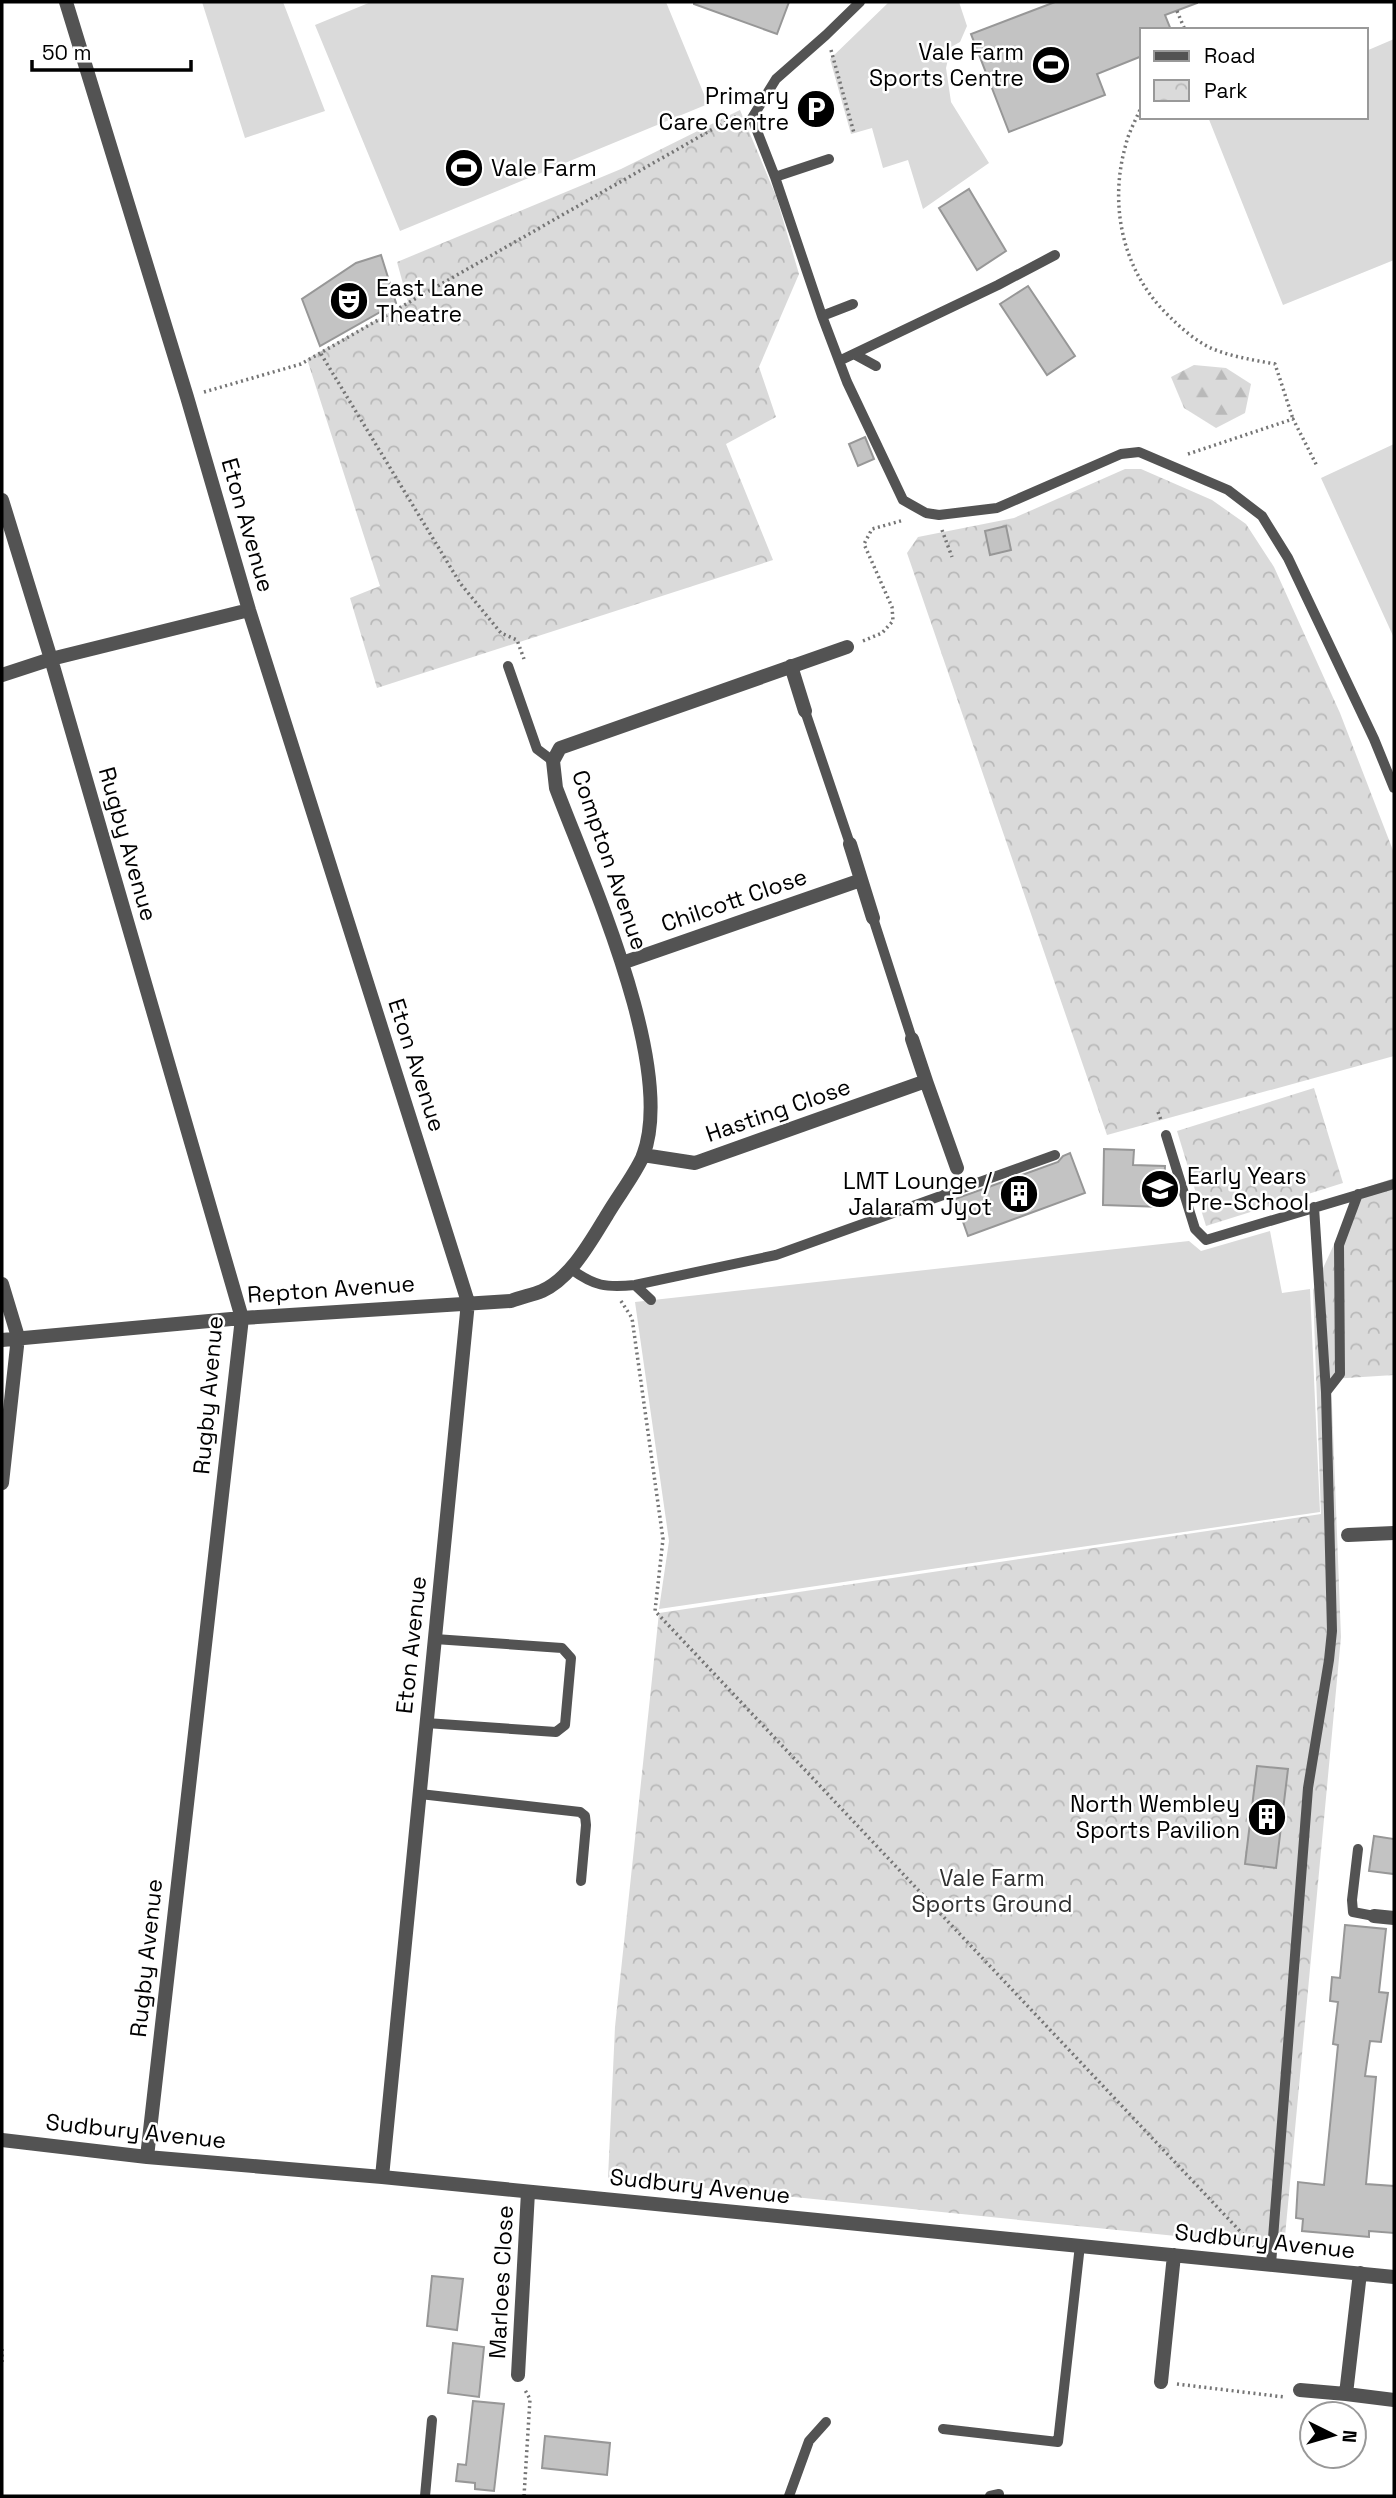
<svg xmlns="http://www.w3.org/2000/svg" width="1396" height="2498" font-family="'Space Grotesk',sans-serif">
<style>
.grass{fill:#dadada}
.forest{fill:url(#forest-firs)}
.park{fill:url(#park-crowns)}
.building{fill:#c3c3c3;stroke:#979797;stroke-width:2}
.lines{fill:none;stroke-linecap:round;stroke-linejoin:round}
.path{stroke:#757575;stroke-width:3.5;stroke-dasharray:2 3.5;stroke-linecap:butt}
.lane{stroke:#535353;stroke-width:10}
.street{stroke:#535353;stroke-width:14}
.labels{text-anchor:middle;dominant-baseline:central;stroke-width:5;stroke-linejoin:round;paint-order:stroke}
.poi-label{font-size:23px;fill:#000;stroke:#fff;text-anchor:end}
.street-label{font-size:23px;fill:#000;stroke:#fff}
.park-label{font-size:23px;fill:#313131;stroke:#fff}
</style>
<defs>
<pattern id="forest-firs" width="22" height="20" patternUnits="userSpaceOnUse" patternTransform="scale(1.75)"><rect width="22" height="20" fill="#dadada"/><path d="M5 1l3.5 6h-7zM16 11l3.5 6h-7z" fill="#b9b9b9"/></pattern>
<pattern id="park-crowns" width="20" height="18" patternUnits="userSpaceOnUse" patternTransform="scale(1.75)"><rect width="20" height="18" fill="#dadada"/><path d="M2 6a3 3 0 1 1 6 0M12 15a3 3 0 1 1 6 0" fill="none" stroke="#b9b9b9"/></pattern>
</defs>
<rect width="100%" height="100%" fill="#fff"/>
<path class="grass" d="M202,2H283L325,111L245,138Z
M371,2H666L708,104L400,231L315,25Z
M889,2H959L967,26L960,42L951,47L946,68L951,102L989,163L923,209L908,160L883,168L872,128L851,134L830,59Z
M1394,39V260L1283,305L1208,117H1366V51Z
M1394,444V638L1321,478Z
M1270,1231L1282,1293L1310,1289L1320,1512L659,1609L669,1541L635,1302L1189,1241L1201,1251Z"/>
<path class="forest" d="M1194,365L1226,368L1251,384L1245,413L1216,428L1184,408L1171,377Z"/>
<path class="park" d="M740,110L776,196L799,274L759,367L776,417L726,444L773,560L377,688L350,598L380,586L307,359L408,302L397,262L621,169Z
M1125,469H1141L1212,500L1246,524L1274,567L1340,713L1394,853V1056L1107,1135L907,553L918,537L1014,518Z
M1314,1088L1343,1183L1206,1226L1177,1131Z
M1394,1178V1375L1331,1379L1341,1637L1284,2247L608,2178L615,2027L659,1613L1321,1514L1313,1290L1359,1190Z"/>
<path class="building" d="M694,2H789L777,34L694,4Z
M1055,2H1197V3L1165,15L1171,30H1142V56L1097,74L1105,95L1009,132L971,34Z
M969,189L1006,251L977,270L939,208Z
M381,255L396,303L320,346L302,299L356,263Z
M1028,286L1075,356L1047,375L1000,304Z
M865,437L874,459L858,466L849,444Z
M1006,526L1011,550L990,555L985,531Z
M1104,1149L1134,1150L1133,1165L1165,1166L1163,1207L1103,1205Z
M1070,1153L1085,1193L968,1236L955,1199L1058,1162L1063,1156Z
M1257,1766L1288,1769L1276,1868L1245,1864Z
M1374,1836L1394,1839V1874L1369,1871Z
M1345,1925L1386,1929L1379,1992L1388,1993L1381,2042L1370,2041L1365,2076L1376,2077L1366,2184L1394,2186V2233L1369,2231V2237L1302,2231L1303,2219L1296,2218L1298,2182L1324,2185L1338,2045L1333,2044L1338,2002L1330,2001L1332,1977L1340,1978Z
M432,2276L463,2279L457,2330L427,2326Z
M453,2343L484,2347L479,2397L448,2393Z
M473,2401L504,2404L494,2491L475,2489V2483L456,2481L458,2464L466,2465Z
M545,2436L610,2443L607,2475L542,2468Z"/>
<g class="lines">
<path class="path" d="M1177,11L1185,30
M831,50L854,133
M1142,105C1137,118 1129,131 1126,144C1108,206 1123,273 1170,317C1182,329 1197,342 1213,349C1233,357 1254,360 1275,364L1293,419
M321,354L460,583L501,633L517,640L524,659
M204,392L301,364L734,117H739
M1188,454L1293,419L1317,466
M942,530L952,557
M863,641L882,633L893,621L892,607L864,544L872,529L904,520
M1158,1112L1161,1120
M621,1301L632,1318L663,1539L655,1611L1254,2246
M2,2349V2364
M1177,2384L1284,2397
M524,2496L530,2399L525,2390"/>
<path class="lane" d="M860,2L826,35L776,79L752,118L775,177L822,316L847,382L903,500L926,513L939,515L997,508L1121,454L1139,452L1228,490L1262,516L1288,558L1374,739L1394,788
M775,177L829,159
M822,316L853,304
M854,354L876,366
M839,361L998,285L1055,255
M508,666L537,749L553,761
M805,711L850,844
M873,918L912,1039
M1166,1135L1195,1229L1206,1240L1394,1184
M571,1269C594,1286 606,1288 635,1285L776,1255L1055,1155
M635,1285L651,1300
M1326,1392L1340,1374L1339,1245L1358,1194
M426,1723L556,1732L565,1725L571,1658L562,1648L435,1639
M420,1794L580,1812L585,1816L586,1825L581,1881
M1358,1849L1352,1900L1353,1912L1374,1916
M1271,2264L1308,1788L1329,1660L1332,1631L1326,1392L1314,1207
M943,2429L1058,2442L1080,2245
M425,2496L432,2420
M789,2496L809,2441L826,2422
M990,2496L999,2494"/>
<path class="street" d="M66,2L187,397L249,610L468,1302L382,2177
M2,500L51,659L242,1318L147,2157
M791,666L805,711
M2,675L51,659L249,610
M850,844L873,918
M622,963L861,880
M912,1039L926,1081
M643,1155L695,1163L926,1081L957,1168
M2,1284L18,1337L2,1483
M2,1340L242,1318L511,1301C521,1297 532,1295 542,1291C571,1278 591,1241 607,1215C618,1196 634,1176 643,1156C677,1067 589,876 556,788L553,761L560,748L847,647
M1348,1535L1394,1533
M1374,1916L1394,1918
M2,2140L147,2157L382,2177L1394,2277
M1360,2273L1346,2394L1394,2400
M518,2375L528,2192
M1161,2382L1174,2255
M1300,2390L1346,2394"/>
</g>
<defs>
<g id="stadium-disc" transform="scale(2.0125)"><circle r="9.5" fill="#000" stroke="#fff"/><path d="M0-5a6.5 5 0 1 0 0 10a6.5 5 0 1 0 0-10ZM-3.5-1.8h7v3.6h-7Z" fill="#fff"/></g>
<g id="parking-disc" transform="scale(2.0125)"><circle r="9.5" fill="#000" stroke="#fff"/><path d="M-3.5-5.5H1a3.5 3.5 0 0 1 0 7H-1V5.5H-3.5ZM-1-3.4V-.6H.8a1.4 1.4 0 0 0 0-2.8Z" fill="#fff"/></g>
<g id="theatre-disc" transform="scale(2.0125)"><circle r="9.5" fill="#000" stroke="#fff"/><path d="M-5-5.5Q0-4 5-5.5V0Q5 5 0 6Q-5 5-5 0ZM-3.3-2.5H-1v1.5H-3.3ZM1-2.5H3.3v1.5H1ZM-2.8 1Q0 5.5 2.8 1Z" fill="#fff"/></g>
<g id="school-disc" transform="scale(2.0125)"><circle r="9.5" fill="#000" stroke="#fff"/><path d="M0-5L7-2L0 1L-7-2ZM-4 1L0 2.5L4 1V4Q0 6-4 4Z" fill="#fff"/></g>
<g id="building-disc" transform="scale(2.0125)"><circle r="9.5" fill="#000" stroke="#fff"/><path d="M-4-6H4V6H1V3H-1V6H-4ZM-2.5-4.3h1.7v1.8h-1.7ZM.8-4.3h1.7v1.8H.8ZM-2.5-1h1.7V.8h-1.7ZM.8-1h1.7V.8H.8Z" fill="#fff"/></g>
</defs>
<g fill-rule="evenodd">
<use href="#stadium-disc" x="1051" y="65"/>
<use href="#parking-disc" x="816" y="109"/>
<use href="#stadium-disc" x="464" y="168"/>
<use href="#theatre-disc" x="349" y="301"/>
<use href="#school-disc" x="1160" y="1189"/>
<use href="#building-disc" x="1019" y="1194"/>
<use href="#building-disc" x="1267" y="1817"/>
</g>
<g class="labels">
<g class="poi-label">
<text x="1024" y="52">Vale Farm<tspan x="1024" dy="26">Sports Centre</tspan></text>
<text x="789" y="96">Primary<tspan x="789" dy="26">Care Centre</tspan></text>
<text x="491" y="168" text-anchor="start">Vale Farm</text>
<text x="376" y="288" text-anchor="start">East Lane<tspan x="376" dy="26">Theatre</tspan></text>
<text x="1187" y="1176" text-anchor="start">Early Years<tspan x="1187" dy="26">Pre-School</tspan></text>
<text x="992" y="1181">LMT Lounge /<tspan x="992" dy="26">Jalaram Jyot</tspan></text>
<text x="1240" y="1804">North Wembley<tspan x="1240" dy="26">Sports Pavilion</tspan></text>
</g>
<g class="street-label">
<text transform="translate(248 525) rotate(74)">Eton Avenue</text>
<text transform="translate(128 844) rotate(74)">Rugby Avenue</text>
<text transform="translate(610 860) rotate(71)">Compton Avenue</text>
<text transform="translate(734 900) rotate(-19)">Chilcott Close</text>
<text transform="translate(417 1065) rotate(72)">Eton Avenue</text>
<text transform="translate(778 1110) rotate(-19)">Hasting Close</text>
<text transform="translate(331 1289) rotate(-4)">Repton Avenue</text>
<text transform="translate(208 1395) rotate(-85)">Rugby Avenue</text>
<text transform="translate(411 1645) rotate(-84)">Eton Avenue</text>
<text transform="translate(146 1958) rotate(-84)">Rugby Avenue</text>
<text transform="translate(136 2131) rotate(6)">Sudbury Avenue</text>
<text transform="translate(700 2186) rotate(6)">Sudbury Avenue</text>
<text transform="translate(1265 2241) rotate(6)">Sudbury Avenue</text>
<text transform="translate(501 2282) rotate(-87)">Marloes Close</text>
</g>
<g class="park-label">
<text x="992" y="1878">Vale Farm<tspan x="992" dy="26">Sports Ground</tspan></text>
</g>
</g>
<rect width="1396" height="2498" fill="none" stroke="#000000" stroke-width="7"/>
<rect x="1140" y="28" width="228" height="91" fill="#ffffff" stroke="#999999" stroke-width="2"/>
<rect x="1154" y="51" width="35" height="10" fill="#535353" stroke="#999999" stroke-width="2"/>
<text x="1204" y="63" font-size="21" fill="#000000">Road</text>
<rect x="1154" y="80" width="35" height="21" fill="url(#park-crowns)" stroke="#999999" stroke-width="2"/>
<text x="1204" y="98" font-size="21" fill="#000000">Park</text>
<g transform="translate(1333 2435) rotate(95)"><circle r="33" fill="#ffffff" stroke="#999999" stroke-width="2"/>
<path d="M0-5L12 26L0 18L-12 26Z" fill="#000000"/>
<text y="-10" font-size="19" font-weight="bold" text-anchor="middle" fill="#000000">N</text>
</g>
<path d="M32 60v10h159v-10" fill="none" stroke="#000000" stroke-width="3.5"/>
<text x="42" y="60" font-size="21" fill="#000000" stroke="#ffffff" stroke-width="5" paint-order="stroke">50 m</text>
</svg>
